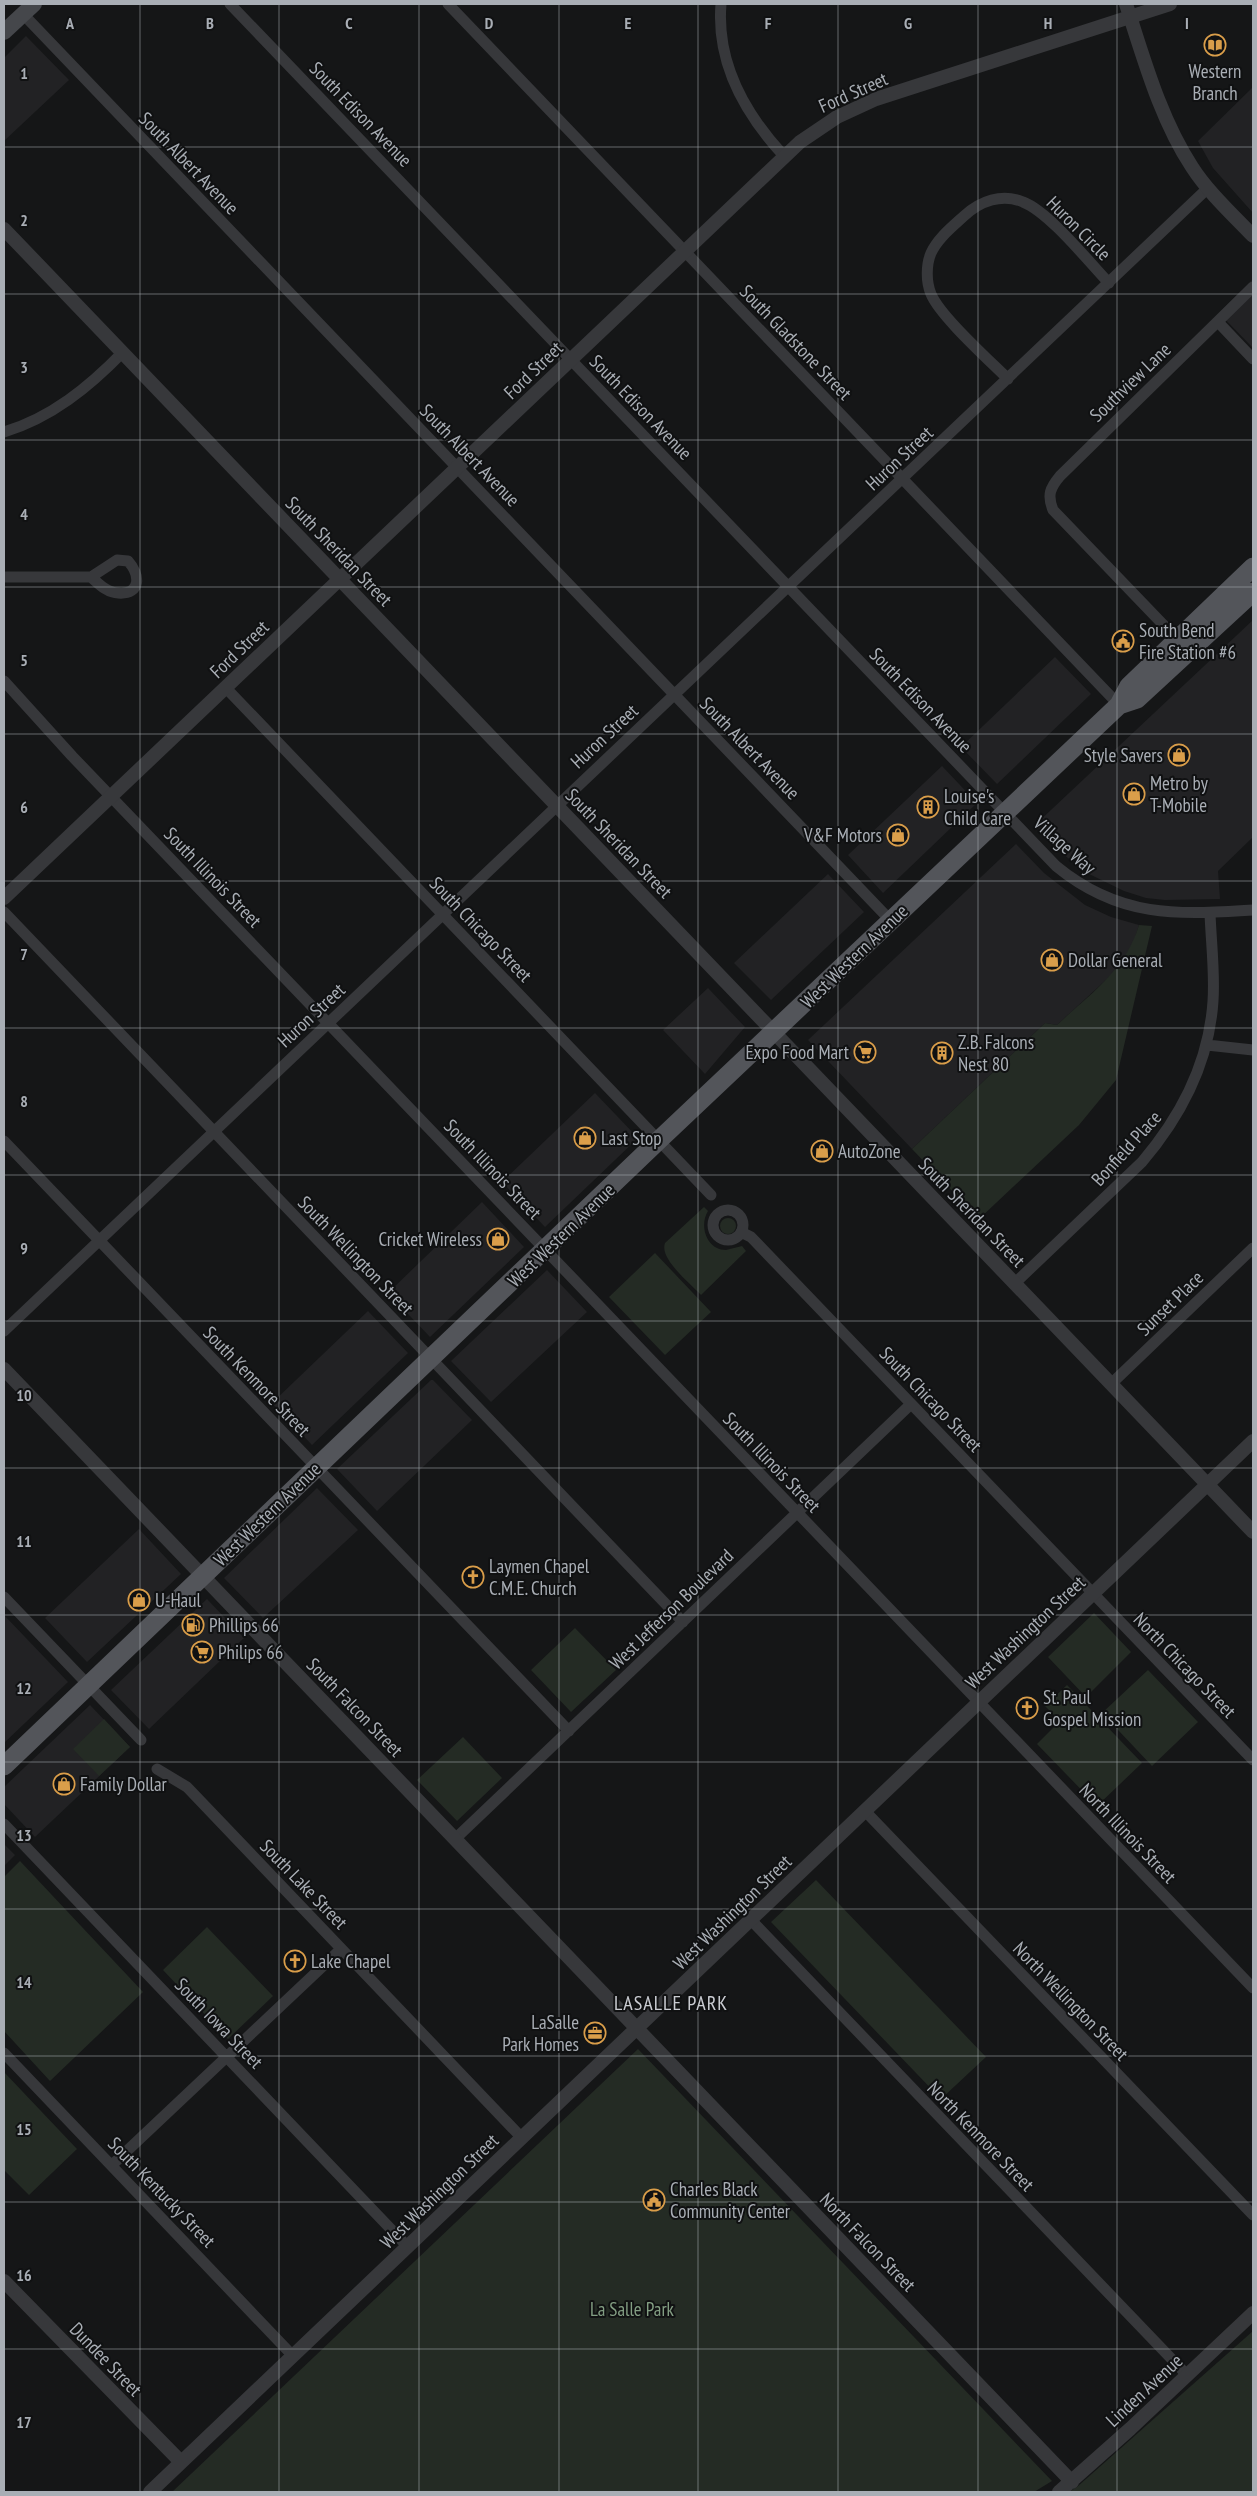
<svg xmlns="http://www.w3.org/2000/svg" width="1257" height="2496" font-family="'PT Sans Narrow',sans-serif">
<style>
.built{fill:#222224}
.green{fill:#242b24}
.lines{fill:none;stroke-linecap:round;stroke-linejoin:round}
.minor{stroke:#37383b;stroke-width:11}
.tertiary{stroke:#37383b;stroke-width:14}
.secondary{stroke:#45474b;stroke-width:16}
.primary{stroke:#53555a;stroke-width:19}
.grid{fill:none;stroke:#a9aeb5;stroke-width:1;stroke-opacity:0.55}
.labels{text-anchor:middle;dominant-baseline:central;stroke-width:4;stroke-linejoin:round;paint-order:stroke}
.poi-label{font-size:19px;fill:#a9aeb5;stroke:#101112;text-anchor:start}
.street-label{font-size:19px;fill:#a9aeb5;stroke:#101112}
.park-label{font-size:19px;fill:#839e83;stroke:#101112}
.neighbourhood-label{font-size:20px;letter-spacing:1px;fill:#caccd2;stroke:#101112}
.grid-label{font-size:16px;text-anchor:middle;font-weight:bold;fill:#a9aeb5;stroke:#101112;stroke-width:4;stroke-linejoin:round;paint-order:stroke}
</style>
<rect width="100%" height="100%" fill="#151617"/>
<path class="built" d="M26,36L69,80L4,141V58Z
M1253,87V213L1213,168L1198,141Z
M1253,279V348L1219,313Z
M1253,620V837L1218,871L1220,899L1165,900L1146,898L1124,891L1087,873L1063,854L1035,825Z
M1055,657L1091,694L997,784L961,747Z
M942,766L977,803L883,893L848,855Z
M1016,844L1044,873L1085,905L1111,917L1139,925L1133,944L1119,968L1057,1025L1045,1023L912,1149L808,1040Z
M828,874L864,912L771,1000L734,963Z
M708,988L745,1027L705,1074L663,1030Z
M595,1093L638,1138L545,1227L502,1182Z
M482,1202L524,1247L430,1337L388,1293Z
M547,1270L587,1312L491,1402L451,1361Z
M368,1311L408,1353L312,1445L272,1403Z
M431,1380H433L472,1420L377,1511L337,1469Z
M317,1488L358,1530L263,1618L224,1578Z
M139,1529L181,1574L87,1662L45,1618Z
M207,1599L244,1638L149,1729L111,1690Z
M4,1615L68,1682L4,1743Z
M90,1705L130,1747L35,1837L4,1804V1787Z
M4,1844L15,1855L4,1866Z"/>
<path class="green" d="M1139,925L1152,926L1116,1080L1079,1125L979,1219L912,1149L1045,1023L1057,1025C1091,993 1125,971 1139,925Z
M704,1207L708,1211C699,1225 706,1250 726,1250C731,1249 737,1247 742,1246L746,1251L701,1295C690,1283 659,1259 665,1243Z
M720 1226a8 8 0 1 1 16 0a8 8 0 1 1-16 0Z
M655,1253L711,1312L665,1355L609,1297Z
M1094,1613L1131,1652L1086,1697L1048,1657Z
M575,1628L616,1670L571,1712L531,1670Z
M1148,1670L1198,1722L1152,1766L1102,1713Z
M1067,1685L1142,1763L1097,1806L1037,1744L1060,1721L1045,1706Z
M104,1719L130,1747L99,1776L73,1749Z
M463,1737L502,1778L457,1821L417,1780Z
M20,1861L143,1992L50,2081L4,2031V1877Z
M816,1880L986,2057L941,2099L771,1922Z
M207,1927L273,1996L228,2039L163,1970Z
M638,2049L1052,2481L1034,2492H172Z
M4,2072L77,2149L29,2195L4,2170Z
M1253,2331V2492H1069L1077,2487Z"/>
<g class="lines">
<path class="minor" d="M230,4L1056,866C1119,918 1177,915 1253,910
M448,4L1119,705
M721,4C716,64 745,114 784,156
M23,14L891,921
M1218,322L1253,359
M1008,379C989,360 940,316 931,294C926,282 926,265 931,253C938,238 952,227 964,216C980,201 1002,193 1023,202C1049,212 1088,261 1109,283
M4,432C51,418 89,387 123,352
M4,577H91L117,560L128,561C140,574 142,595 118,593C107,593 98,583 91,577
M1177,639L1053,510C1047,495 1050,488 1060,476L1253,287
M4,681L72,756L1253,1988
M225,687L711,1195
M4,912L683,1622
M1207,1045L1253,1050
M4,1141L569,1731
M713 1225a15 15 0 1 1 30 0a15 15 0 1 1-30 0Z
M741,1232L751,1237L1253,1760
M1014,1284L1142,1162C1182,1115 1209,1063 1213,1001C1215,972 1211,942 1210,913
M4,1331L1208,188
M1111,1384L1253,1248
M4,1597L141,1740
M157,1769L187,1787L522,2138
M865,1811L1253,2215
M4,1824L408,2247
M455,1839L911,1404
M751,1920L1187,2375
M4,2053L293,2356
M112,2165L341,1949"/>
<path class="tertiary" d="M1126,4C1144,59 1160,118 1192,167C1208,192 1232,214 1253,236
M4,229L1253,1532
M4,898L800,142L837,117L876,99L1170,4
M4,1369L1072,2482
M4,2281L181,2462
M150,2492L1253,1441
M1059,2492L1130,2429L1253,2313"/>
<path class="secondary" d="M4,32L34,4"/>
<path class="primary" d="M1119,705L1137,699L1253,592
M4,1766L659,1140L1119,705L1129,686L1253,567"/>
</g>
<path class="grid" d="M140,4V2492M279,4V2492M419,4V2492M559,4V2492M698,4V2492M838,4V2492M978,4V2492M1117,4V2492M4,147H1253M4,294H1253M4,440H1253M4,587H1253M4,734H1253M4,881H1253M4,1028H1253M4,1175H1253M4,1321H1253M4,1468H1253M4,1615H1253M4,1762H1253M4,1909H1253M4,2056H1253M4,2202H1253M4,2349H1253"/>
<defs>
<g id="library-ring" transform="scale(1.125)"><circle r="9.5" fill="#101112" stroke="#da9e4a" stroke-width="1.5"/><path d="M-6-4Q-3-5.5-.7-3.5V5Q-3 3-6 4ZM6-4Q3-5.5 .7-3.5V5Q3 3 6 4Z" fill="#da9e4a"/></g>
<g id="civic-ring" transform="scale(1.125)"><circle r="9.5" fill="#101112" stroke="#da9e4a" stroke-width="1.5"/><path d="M-.6-6.5H3V-4.5H.6V-3L4-1V1h2V6H-6V1h2V-1L-.6-3ZM-1.2 2.5V6h2.4V2.5Z" fill="#da9e4a"/></g>
<g id="shop-ring" transform="scale(1.125)"><circle r="9.5" fill="#101112" stroke="#da9e4a" stroke-width="1.5"/><path d="M-5-2.5h2.3a2.7 3.5 0 0 1 5.4 0H5L5.5 6h-11ZM-1.5-2.5h3a1.5 2.3 0 0 0-3 0Z" fill="#da9e4a"/></g>
<g id="building-ring" transform="scale(1.125)"><circle r="9.5" fill="#101112" stroke="#da9e4a" stroke-width="1.5"/><path d="M-4-6H4V6H1V3H-1V6H-4ZM-2.5-4.3h1.7v1.8h-1.7ZM.8-4.3h1.7v1.8H.8ZM-2.5-1h1.7V.8h-1.7ZM.8-1h1.7V.8H.8Z" fill="#da9e4a"/></g>
<g id="supermarket-ring" transform="scale(1.125)"><circle r="9.5" fill="#101112" stroke="#da9e4a" stroke-width="1.5"/><path d="M-6-5.5h2.5l.6 2H6L4.5 2H-2.5L-4.4-4H-6ZM-1.5 3.2a1.3 1.3 0 1 0 .1 0ZM3 3.2a1.3 1.3 0 1 0 .1 0Z" fill="#da9e4a"/></g>
<g id="church-ring" transform="scale(1.125)"><circle r="9.5" fill="#101112" stroke="#da9e4a" stroke-width="1.5"/><path d="M-1.2-6h2.4v3.5h3.3v2.4h-3.3V6h-2.4V-.1h-3.3v-2.4h3.3Z" fill="#da9e4a"/></g>
<g id="fuel-ring" transform="scale(1.125)"><circle r="9.5" fill="#101112" stroke="#da9e4a" stroke-width="1.5"/><path d="M-5.5-6h7V0h2V4h1.3V-2.5L3-4.5l.8-.8L6-3V5H2.5V1h-1V6h-7ZM-4.2-4.7v3.2H.2V-4.7Z" fill="#da9e4a"/></g>
<g id="office-ring" transform="scale(1.125)"><circle r="9.5" fill="#101112" stroke="#da9e4a" stroke-width="1.5"/><path d="M-6-3h4V-5.5h4V-3h4V5H-6ZM-1-4.5V-3h2v-1.5ZM-6 0V1H6V0Z" fill="#da9e4a"/></g>
</defs>
<g fill-rule="evenodd">
<use href="#library-ring" x="1215" y="45"/>
<use href="#civic-ring" x="1123" y="641"/>
<use href="#shop-ring" x="1179" y="755"/>
<use href="#shop-ring" x="1134" y="794"/>
<use href="#building-ring" x="928" y="807"/>
<use href="#shop-ring" x="898" y="835"/>
<use href="#shop-ring" x="1052" y="960"/>
<use href="#supermarket-ring" x="865" y="1052"/>
<use href="#building-ring" x="942" y="1053"/>
<use href="#shop-ring" x="585" y="1138"/>
<use href="#shop-ring" x="822" y="1151"/>
<use href="#shop-ring" x="498" y="1239"/>
<use href="#church-ring" x="473" y="1577"/>
<use href="#shop-ring" x="139" y="1600"/>
<use href="#fuel-ring" x="193" y="1625"/>
<use href="#supermarket-ring" x="202" y="1652"/>
<use href="#church-ring" x="1027" y="1708"/>
<use href="#shop-ring" x="64" y="1784"/>
<use href="#church-ring" x="295" y="1961"/>
<use href="#office-ring" x="595" y="2033"/>
<use href="#civic-ring" x="654" y="2200"/>
</g>
<g class="labels">
<g class="poi-label">
<text x="1215" y="71" text-anchor="middle">Western<tspan x="1215" dy="22">Branch</tspan></text>
<text x="1139" y="630">South Bend<tspan x="1139" dy="22">Fire Station #6</tspan></text>
<text x="1163" y="755" text-anchor="end">Style Savers</text>
<text x="1150" y="783">Metro by<tspan x="1150" dy="22">T-Mobile</tspan></text>
<text x="944" y="796">Louise's<tspan x="944" dy="22">Child Care</tspan></text>
<text x="882" y="835" text-anchor="end">V&amp;F Motors</text>
<text x="1068" y="960">Dollar General</text>
<text x="958" y="1042">Z.B. Falcons<tspan x="958" dy="22">Nest 80</tspan></text>
<text x="849" y="1052" text-anchor="end">Expo Food Mart</text>
<text x="601" y="1138">Last Stop</text>
<text x="838" y="1151">AutoZone</text>
<text x="482" y="1239" text-anchor="end">Cricket Wireless</text>
<text x="489" y="1566">Laymen Chapel<tspan x="489" dy="22">C.M.E. Church</tspan></text>
<text x="155" y="1600">U-Haul</text>
<text x="209" y="1625">Phillips 66</text>
<text x="218" y="1652">Philips 66</text>
<text x="1043" y="1697">St. Paul<tspan x="1043" dy="22">Gospel Mission</tspan></text>
<text x="80" y="1784">Family Dollar</text>
<text x="311" y="1961">Lake Chapel</text>
<text x="579" y="2022" text-anchor="end">LaSalle<tspan x="579" dy="22">Park Homes</tspan></text>
<text x="670" y="2189">Charles Black<tspan x="670" dy="22">Community Center</tspan></text>
</g>
<g class="street-label">
<text transform="translate(853 92) rotate(-24)">Ford Street</text>
<text transform="translate(361 114) rotate(46)">South Edison Avenue</text>
<text transform="translate(189 163) rotate(46)">South Albert Avenue</text>
<text transform="translate(1079 228) rotate(45)">Huron Circle</text>
<text transform="translate(796 342) rotate(46)">South Gladstone Street</text>
<text transform="translate(533 370) rotate(-44)">Ford Street</text>
<text transform="translate(1130 382) rotate(-44)">Southview Lane</text>
<text transform="translate(641 407) rotate(46)">South Edison Avenue</text>
<text transform="translate(470 455) rotate(46)">South Albert Avenue</text>
<text transform="translate(899 458) rotate(-43)">Huron Street</text>
<text transform="translate(339 551) rotate(46)">South Sheridan Street</text>
<text transform="translate(239 649) rotate(-44)">Ford Street</text>
<text transform="translate(921 700) rotate(46)">South Edison Avenue</text>
<text transform="translate(604 736) rotate(-43)">Huron Street</text>
<text transform="translate(750 748) rotate(46)">South Albert Avenue</text>
<text transform="translate(619 843) rotate(46)">South Sheridan Street</text>
<text transform="translate(1065 845) rotate(42)">Village Way</text>
<text transform="translate(213 877) rotate(46)">South Illinois Street</text>
<text transform="translate(481 929) rotate(46)">South Chicago Street</text>
<text transform="translate(854 956) rotate(-44)">West Western Avenue</text>
<text transform="translate(311 1015) rotate(-43)">Huron Street</text>
<text transform="translate(1126 1148) rotate(-48)">Bonfield Place</text>
<text transform="translate(493 1169) rotate(46)">South Illinois Street</text>
<text transform="translate(972 1212) rotate(46)">South Sheridan Street</text>
<text transform="translate(561 1235) rotate(-44)">West Western Avenue</text>
<text transform="translate(356 1255) rotate(46)">South Wellington Street</text>
<text transform="translate(1170 1303) rotate(-44)">Sunset Place</text>
<text transform="translate(257 1381) rotate(46)">South Kenmore Street</text>
<text transform="translate(931 1399) rotate(46)">South Chicago Street</text>
<text transform="translate(772 1462) rotate(46)">South Illinois Street</text>
<text transform="translate(267 1514) rotate(-44)">West Western Avenue</text>
<text transform="translate(671 1609) rotate(-44)">West Jefferson Boulevard</text>
<text transform="translate(1025 1632) rotate(-43)">West Washington Street</text>
<text transform="translate(1185 1665) rotate(46)">North Chicago Street</text>
<text transform="translate(355 1707) rotate(46)">South Falcon Street</text>
<text transform="translate(1128 1833) rotate(46)">North Illinois Street</text>
<text transform="translate(304 1884) rotate(46)">South Lake Street</text>
<text transform="translate(732 1912) rotate(-44)">West Washington Street</text>
<text transform="translate(1071 2001) rotate(46)">North Wellington Street</text>
<text transform="translate(219 2023) rotate(46)">South Iowa Street</text>
<text transform="translate(981 2136) rotate(46)">North Kenmore Street</text>
<text transform="translate(439 2191) rotate(-44)">West Washington Street</text>
<text transform="translate(162 2192) rotate(46)">South Kentucky Street</text>
<text transform="translate(868 2242) rotate(46)">North Falcon Street</text>
<text transform="translate(106 2359) rotate(46)">Dundee Street</text>
<text transform="translate(1144 2390) rotate(-43)">Linden Avenue</text>
</g>
<g class="park-label">
<text x="632" y="2309">La Salle Park</text>
</g>
<g class="neighbourhood-label">
<text x="671" y="2003">LASALLE PARK</text>
</g>
</g>
<g class="grid-label">
<text x="70" y="29">A</text>
<text x="210" y="29">B</text>
<text x="349" y="29">C</text>
<text x="489" y="29">D</text>
<text x="628" y="29">E</text>
<text x="768" y="29">F</text>
<text x="908" y="29">G</text>
<text x="1048" y="29">H</text>
<text x="1187" y="29">I</text>
<text x="24" y="79">1</text>
<text x="24" y="226">2</text>
<text x="24" y="373">3</text>
<text x="24" y="520">4</text>
<text x="24" y="666">5</text>
<text x="24" y="813">6</text>
<text x="24" y="960">7</text>
<text x="24" y="1107">8</text>
<text x="24" y="1254">9</text>
<text x="24" y="1401">10</text>
<text x="24" y="1547">11</text>
<text x="24" y="1694">12</text>
<text x="24" y="1841">13</text>
<text x="24" y="1988">14</text>
<text x="24" y="2135">15</text>
<text x="24" y="2281">16</text>
<text x="24" y="2428">17</text>
</g>
<rect width="1257" height="2496" fill="none" stroke="#a9aeb5" stroke-width="10"/>
</svg>
